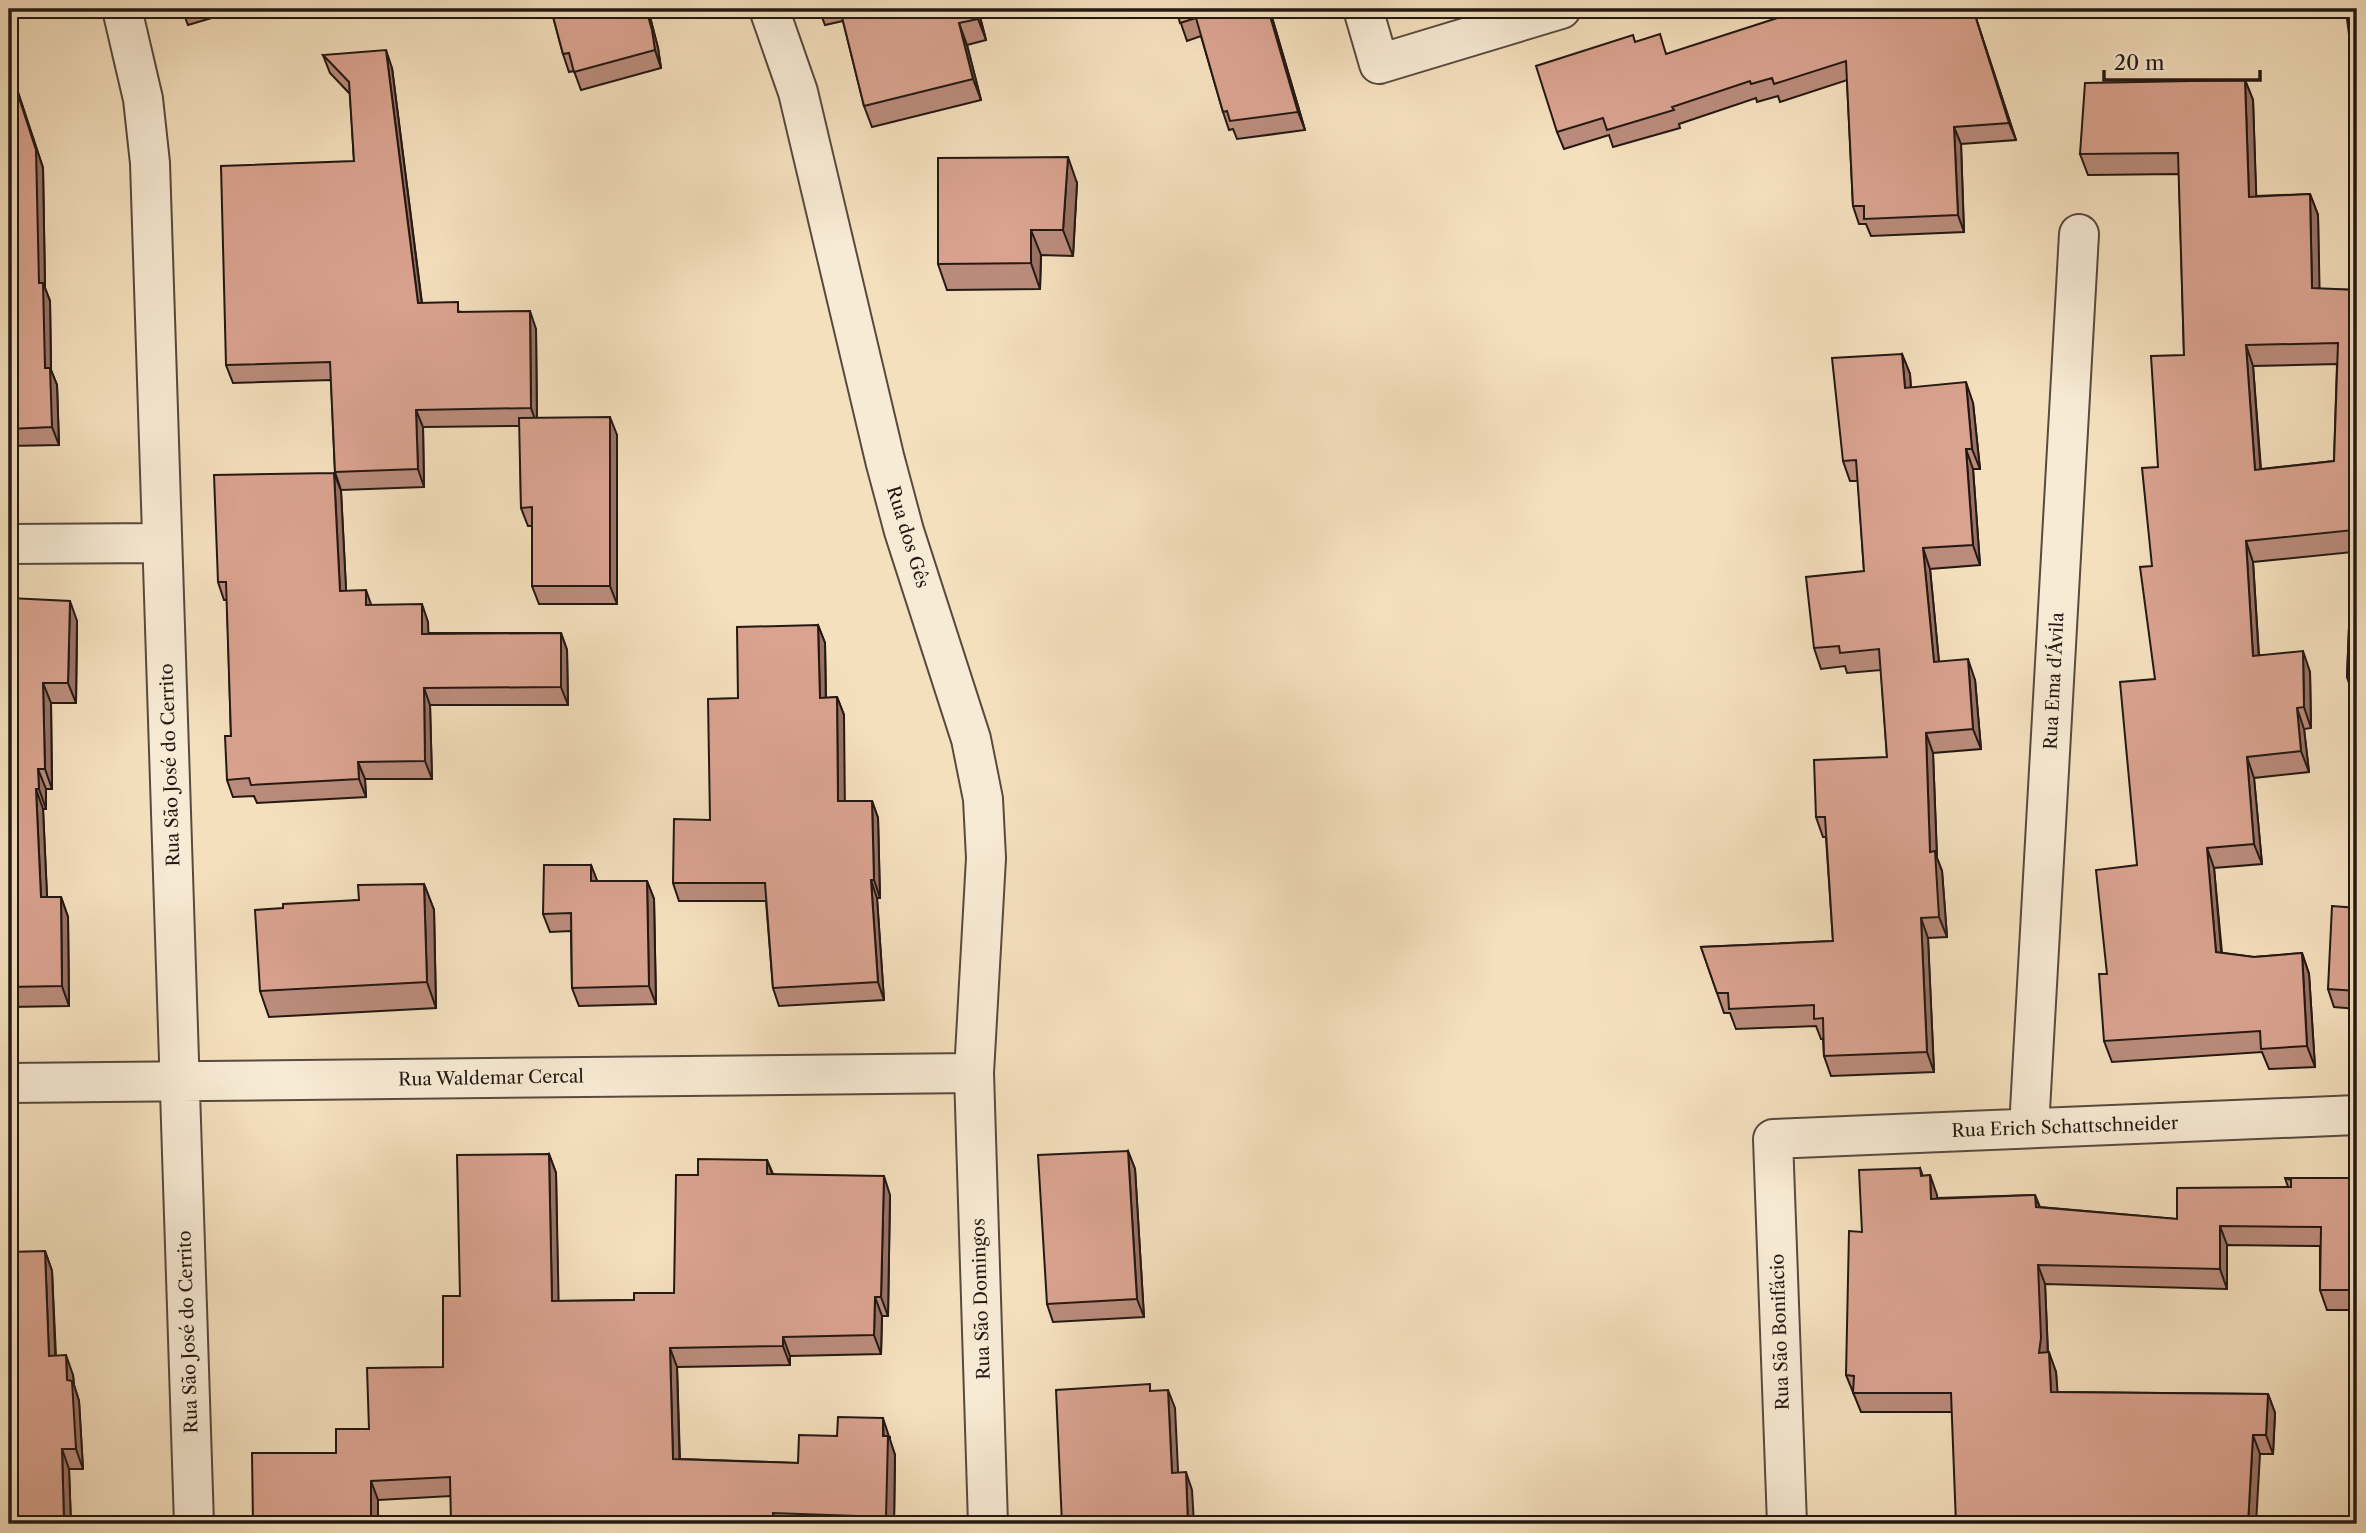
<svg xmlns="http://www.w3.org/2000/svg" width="2366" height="1533" font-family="'Libre Caslon Text',serif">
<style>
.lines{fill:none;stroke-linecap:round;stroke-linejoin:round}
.minor-casing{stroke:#584a3e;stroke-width:42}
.minor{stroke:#f8ebd5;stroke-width:38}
.wall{fill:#bb8c7c;stroke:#231813;stroke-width:2;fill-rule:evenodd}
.shaded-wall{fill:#997265;stroke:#231813;stroke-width:2}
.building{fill:#daa390;stroke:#231813;stroke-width:2;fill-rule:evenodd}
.labels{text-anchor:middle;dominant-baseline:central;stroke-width:5;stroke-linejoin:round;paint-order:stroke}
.street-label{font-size:18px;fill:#231813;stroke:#f8ebd5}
</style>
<rect width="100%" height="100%" fill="#f5e0be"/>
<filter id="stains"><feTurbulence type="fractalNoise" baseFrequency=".00286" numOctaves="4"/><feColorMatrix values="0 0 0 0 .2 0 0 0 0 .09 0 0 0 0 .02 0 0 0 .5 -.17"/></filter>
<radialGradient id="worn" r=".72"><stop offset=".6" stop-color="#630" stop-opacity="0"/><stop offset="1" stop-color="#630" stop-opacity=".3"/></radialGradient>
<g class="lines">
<g class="minor-casing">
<path id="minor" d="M122,9L143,99L150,163L194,1524
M769,9L798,92L885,460L904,531L971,739L983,799L986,858L974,1073L988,1524
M1363,9L1379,64L1561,9
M9,544L162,543
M9,1083L974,1073
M2029,1128L2079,234
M1787,1524L1773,1139L2357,1115"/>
</g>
<use href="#minor" class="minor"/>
</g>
<path class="wall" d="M182,9H242L188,25Z
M551,9H648L658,48L661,68L581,90L574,71L569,72L563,54Z
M819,9H978L986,40L967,45L981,100L872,127L864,106L843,21L825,25Z
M1176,9H1282L1283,11L1271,14L1305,130L1237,139L1233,129L1229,130L1223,112L1201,36L1187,41Z
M1973,9L2016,140L1961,144L1964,232L1871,236L1866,224H1859L1853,206L1847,80L1780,102L1778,96L1757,102L1756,98L1679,124L1680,128L1613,147L1609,135L1564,149L1557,132L1635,42L1667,54Z
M323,55L392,68L422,303L536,329L537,418L617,435V604H539L532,586V526H528L521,508L520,426L423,427L424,487L341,490L335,472L331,380L233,383L226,365L354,161L350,94L330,73Z
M9,65L43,168L45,288L50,301L51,370L57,385L59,445L9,446Z
M2245,80L2253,100L2256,196L2310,194L2318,215L2319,289L2357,290V698H2354L2347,677L2352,552L2253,562L2259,655L2310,672L2311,728L2304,729L2309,772L2254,778L2262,864L2214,868L2222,953L2254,957L2302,953L2309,974L2315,1067L2269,1069L2262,1052L2112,1062L2104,1041L2107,974L2137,865L2155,679L2152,566L2158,467L2184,355L2179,174L2088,175L2080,154ZM2337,364L2334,461L2261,469L2253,366Z
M1077,183L1073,256L1041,255L1040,289L947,290L938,264Z
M1902,354L1910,374L1911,388L1973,403L1980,469H1973L1980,565L1930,569L1939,662L1975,680L1981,749L1933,753L1937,858L1942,871L1947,937L1928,938L1934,1072L1831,1076L1824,1056L1823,1039H1821L1816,1026L1736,1029L1730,1013H1724L1701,947L1833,941L1826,837H1823L1816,817L1887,757L1881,670L1847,673L1845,666L1821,669L1814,648L1864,571L1858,481H1850L1843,461Z
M334,473L341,491L346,590L371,605L428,622V633H561L567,650L568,705H430L432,779H365L366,797L257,803L254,796L233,797L227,780L231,736L227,600H224L218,582Z
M9,598L77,621L76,703H51L52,789H46V809H43L47,897H61L68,917L69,1006L9,1007Z
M818,625L825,643L826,698L837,697L844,715V801H872L878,818L880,898H877L884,1000L779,1006L773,988L766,901H679L673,883L710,820L738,698Z
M591,865L597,881H647L654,899L656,1004L579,1006L572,988L571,931L550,932L543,914Z
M424,884L434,910L436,1008L269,1017L260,991L283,908L359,900Z
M2357,908V1009L2334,1007L2328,989Z
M1128,1151L1135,1169L1144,1317L1053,1322L1047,1304Z
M549,1154L556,1173L558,1301L634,1300L674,1293L698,1175L767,1160L773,1174L890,1195L888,1316H882L881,1354L790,1356V1365L677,1367L680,1459L798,1463L890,1437V1441L895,1455L894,1524H451V1496L378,1500L336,1453L369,1429L443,1367Z
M1920,1168L1923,1176L1930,1175L1937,1198L2035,1195L2040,1207L2177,1219L2288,1187L2285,1178H2357V1310H2327L2320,1290V1246L2227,1245V1289L2045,1284L2048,1352L2056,1372L2057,1392L2268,1394L2275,1413L2273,1454H2260L1952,1412H1861L1846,1375L1862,1232Z
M45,1251L52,1271L56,1356L73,1375L74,1385L79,1401L83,1469H69L71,1524H9Z"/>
<path class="shaded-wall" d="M646,9H648L658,48L661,68L655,50Z
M976,9H978L986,40L978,19Z
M1268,9L1271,14L1305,130L1298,112Z
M1973,9L2016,140L2009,123Z
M959,23L967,45L981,100L973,79Z
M386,50L392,68L424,321L418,303Z
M9,65L43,168L45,288L50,301L51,370L57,385L59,445L52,427L45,368L39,283Z
M2245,80L2253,100L2257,217L2249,197Z
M1954,127L1961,144L1964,232L1958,215Z
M1068,157L1077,183L1073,256L1063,230Z
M2310,194L2318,215L2320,309L2312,288Z
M1031,230L1041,255L1040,289L1031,263Z
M530,311L536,329L537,425L531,408Z
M2246,345L2253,366L2262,490L2255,470Z
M1902,354L1910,374L1912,408L1905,388Z
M1966,382L1973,403L1980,469L1972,449Z
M416,410L423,427L424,487L418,469Z
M610,417L617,435V604L610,586Z
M1966,449L1973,469L1980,565L1973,545Z
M334,473L341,491L347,608L340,591Z
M2246,541L2253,562L2260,677L2253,656Z
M1923,548L1930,569L1941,683L1934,662Z
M366,590L372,607L366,605Z
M70,601L77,621L76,703L68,683Z
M422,604L428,622L429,651L422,634Z
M818,625L825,643L826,715L820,698Z
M561,633L567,650L568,705L561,687Z
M2303,651L2310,672L2311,728L2304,707Z
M1968,659L1975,680L1981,749L1973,729Z
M43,683L51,703L52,789L45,769Z
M424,688L430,705L432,779L425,761Z
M837,697L844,715L845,819L838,801Z
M2297,708L2304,729L2309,772L2301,751Z
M1926,733L1933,753L1937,858L1942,871L1947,937L1939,917L1930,852Z
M2247,757L2254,778L2262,864L2254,844Z
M358,762L365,779L366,797L359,779Z
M38,769L46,789V809L39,789Z
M36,789L43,809L48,917L41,897Z
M872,801L878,818L880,898L874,880Z
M2207,848L2214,868L2223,973L2216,952Z
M591,865L598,883L591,881Z
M871,880L877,898L884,1000L878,982Z
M647,881L654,899L656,1004L649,986Z
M424,884L434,910L436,1008L427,982Z
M61,897L68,917L69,1006L62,986Z
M1921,918L1928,938L1934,1072L1927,1052Z
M2302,953L2309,974L2315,1067L2307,1046Z
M1128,1151L1135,1169L1144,1317L1137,1299Z
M549,1154L556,1173L559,1320L552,1301Z
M767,1160L774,1179L767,1174Z
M1930,1175L1937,1195L1938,1218L1931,1199Z
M884,1176L890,1195L888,1316L881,1297Z
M2035,1195L2042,1214L2036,1207Z
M2220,1226L2227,1245V1289L2220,1269Z
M45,1251L52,1271L56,1376L49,1356Z
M2038,1265L2045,1284L2048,1358L2039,1353Z
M875,1297L882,1316L881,1354L874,1335Z
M783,1337L790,1356V1365L783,1346Z
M670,1348L677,1367L680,1478L673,1459Z
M2049,1352L2056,1372L2059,1411L2051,1392Z
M66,1355L73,1375L74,1385L79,1401L83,1469L76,1449L67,1380Z
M1168,1390L1175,1408L1179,1491L1172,1473Z
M2268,1394L2275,1413L2273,1454L2266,1435Z
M883,1418L895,1455L894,1524H889L886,1517Z
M2253,1435L2260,1454L2256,1524H2248Z
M62,1449L69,1469L71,1524H65L64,1522Z
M1186,1472L1192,1490L1194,1524H1188Z
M371,1481L378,1500V1524H371Z
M773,1513L777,1524H774Z"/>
<path class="building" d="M551,9H646L652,30L655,50L574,72L569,53L563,54Z
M840,9H976L978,19L959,23L973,79L864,106Z
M1176,9H1268L1298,112L1230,121L1227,111L1223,112L1196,18L1180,23Z
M1805,9H1973L2009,123L1954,127L1958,215L1864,219V206H1853L1846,61L1774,84L1772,78L1751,84L1750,81L1672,107L1674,110L1607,130L1603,118L1557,132L1536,66L1633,35L1635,42L1660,34L1666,54Z
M2357,18V95L2347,19Z
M386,50L418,303L458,302V312L530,311L531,408L416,410L418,469L335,472L330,362L226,365L221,166L354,161L349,82L323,55Z
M9,67L36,150L39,283H43L45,368H50L52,427L9,429Z
M2245,80L2249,197L2310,194L2312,288L2357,290V678L2347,677L2353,530L2246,541L2253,656L2303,651L2304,707L2297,708L2301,751L2247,757L2254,844L2207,848L2216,952L2254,957L2302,953L2307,1046L2261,1049L2260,1031L2104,1041L2099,974H2107L2096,870L2137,865L2120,682L2155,679L2140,567L2152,566L2142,468L2158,467L2151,356L2184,355L2178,153L2080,154L2085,83ZM2338,343L2334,461L2255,470L2246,345Z
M2355,110H2357V127Z
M1068,157L1063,230H1031V263L938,264V158Z
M1902,354L1905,388L1966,382L1972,449H1966L1973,545L1923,548L1934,662L1968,659L1973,729L1926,733L1930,852L1935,851L1939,917L1921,918L1927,1052L1824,1056L1823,1018L1814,1019V1005L1729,1009L1728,993H1717L1701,947L1833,941L1825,817H1816L1814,760L1887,757L1879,649L1840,653L1839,646L1814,648L1806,577L1864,571L1856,460L1843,461L1832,358Z
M610,417V586H532V507L521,508L519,418Z
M334,473L340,591L366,590V605L422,604V634L561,633V687L424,688L425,761L358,762L359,779L251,785L249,778L227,780L225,736H231L226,582H218L214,475Z
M9,598L70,601L68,683H43L45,769H38L39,789H36L41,897H61L62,986L9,987Z
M818,625L820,698L837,697L838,801H872L874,880H871L878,982L773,988L765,883H673L674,819L710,820L708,699L738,698L737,627Z
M544,865H591V881H647L649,986L572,988L571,913L543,914Z
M424,884L427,982L260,991L255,910L283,908V904L359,900L358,885Z
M2332,906L2357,908V991L2328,989Z
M1128,1151L1137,1299L1047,1304L1038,1155Z
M549,1154L552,1301L634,1300V1293H674L676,1175H698V1159L767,1160V1174L884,1176L881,1297H875L874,1335L783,1337V1346L670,1348L673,1459L798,1463L799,1435L837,1436L838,1417L883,1418V1436H888L886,1517L773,1513V1522H769L768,1524H451L450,1477L371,1481V1524H253L252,1453H336V1429H369L367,1368L443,1367V1296H460L457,1155Z
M1920,1168L1921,1176L1930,1175L1931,1199L2035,1195L2036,1207L2177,1219V1188L2291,1187V1180L2285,1178H2357V1290H2320L2321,1227L2220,1226V1269L2038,1265L2041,1338L2039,1353L2049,1352L2051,1392L2268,1394L2266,1435H2253L2248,1524H1956L1951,1393H1853L1854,1376L1846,1375L1849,1231L1862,1232L1859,1170Z
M45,1251L49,1356L66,1355L67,1380L72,1381L76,1449H62L64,1522L40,1521V1524H9V1252Z
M1150,1384V1391L1168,1390L1172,1473L1186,1472L1188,1524H1062L1056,1390Z"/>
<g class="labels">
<g class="street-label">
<text transform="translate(908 537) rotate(73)">Rua dos Gês</text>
<text transform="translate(2054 681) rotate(-87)">Rua Ema d'Ávila</text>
<text transform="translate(170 765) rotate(-92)">Rua São José do Cerrito</text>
<text transform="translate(491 1078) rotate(-1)">Rua Waldemar Cercal</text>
<text transform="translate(2065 1127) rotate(-2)">Rua Erich Schattschneider</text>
<text transform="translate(981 1299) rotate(-92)">Rua São Domingos</text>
<text transform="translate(188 1332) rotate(-92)">Rua São José do Cerrito</text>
<text transform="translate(1780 1332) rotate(-92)">Rua São Bonifácio</text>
</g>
</g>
<rect width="2366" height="1533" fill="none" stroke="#f5e0be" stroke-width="35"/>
<rect x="10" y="10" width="2345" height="1512" fill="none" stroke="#231813" stroke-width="3.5"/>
<rect x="18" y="18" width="2331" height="1498" fill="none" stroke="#231813" stroke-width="2"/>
<path d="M2104 70v10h156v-10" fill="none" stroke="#231813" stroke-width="3.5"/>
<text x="2114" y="70" font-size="21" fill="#231813" stroke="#f8ebd5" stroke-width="5" paint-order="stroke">20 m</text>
<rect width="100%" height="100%" filter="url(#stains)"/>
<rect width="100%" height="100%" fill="url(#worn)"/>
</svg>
